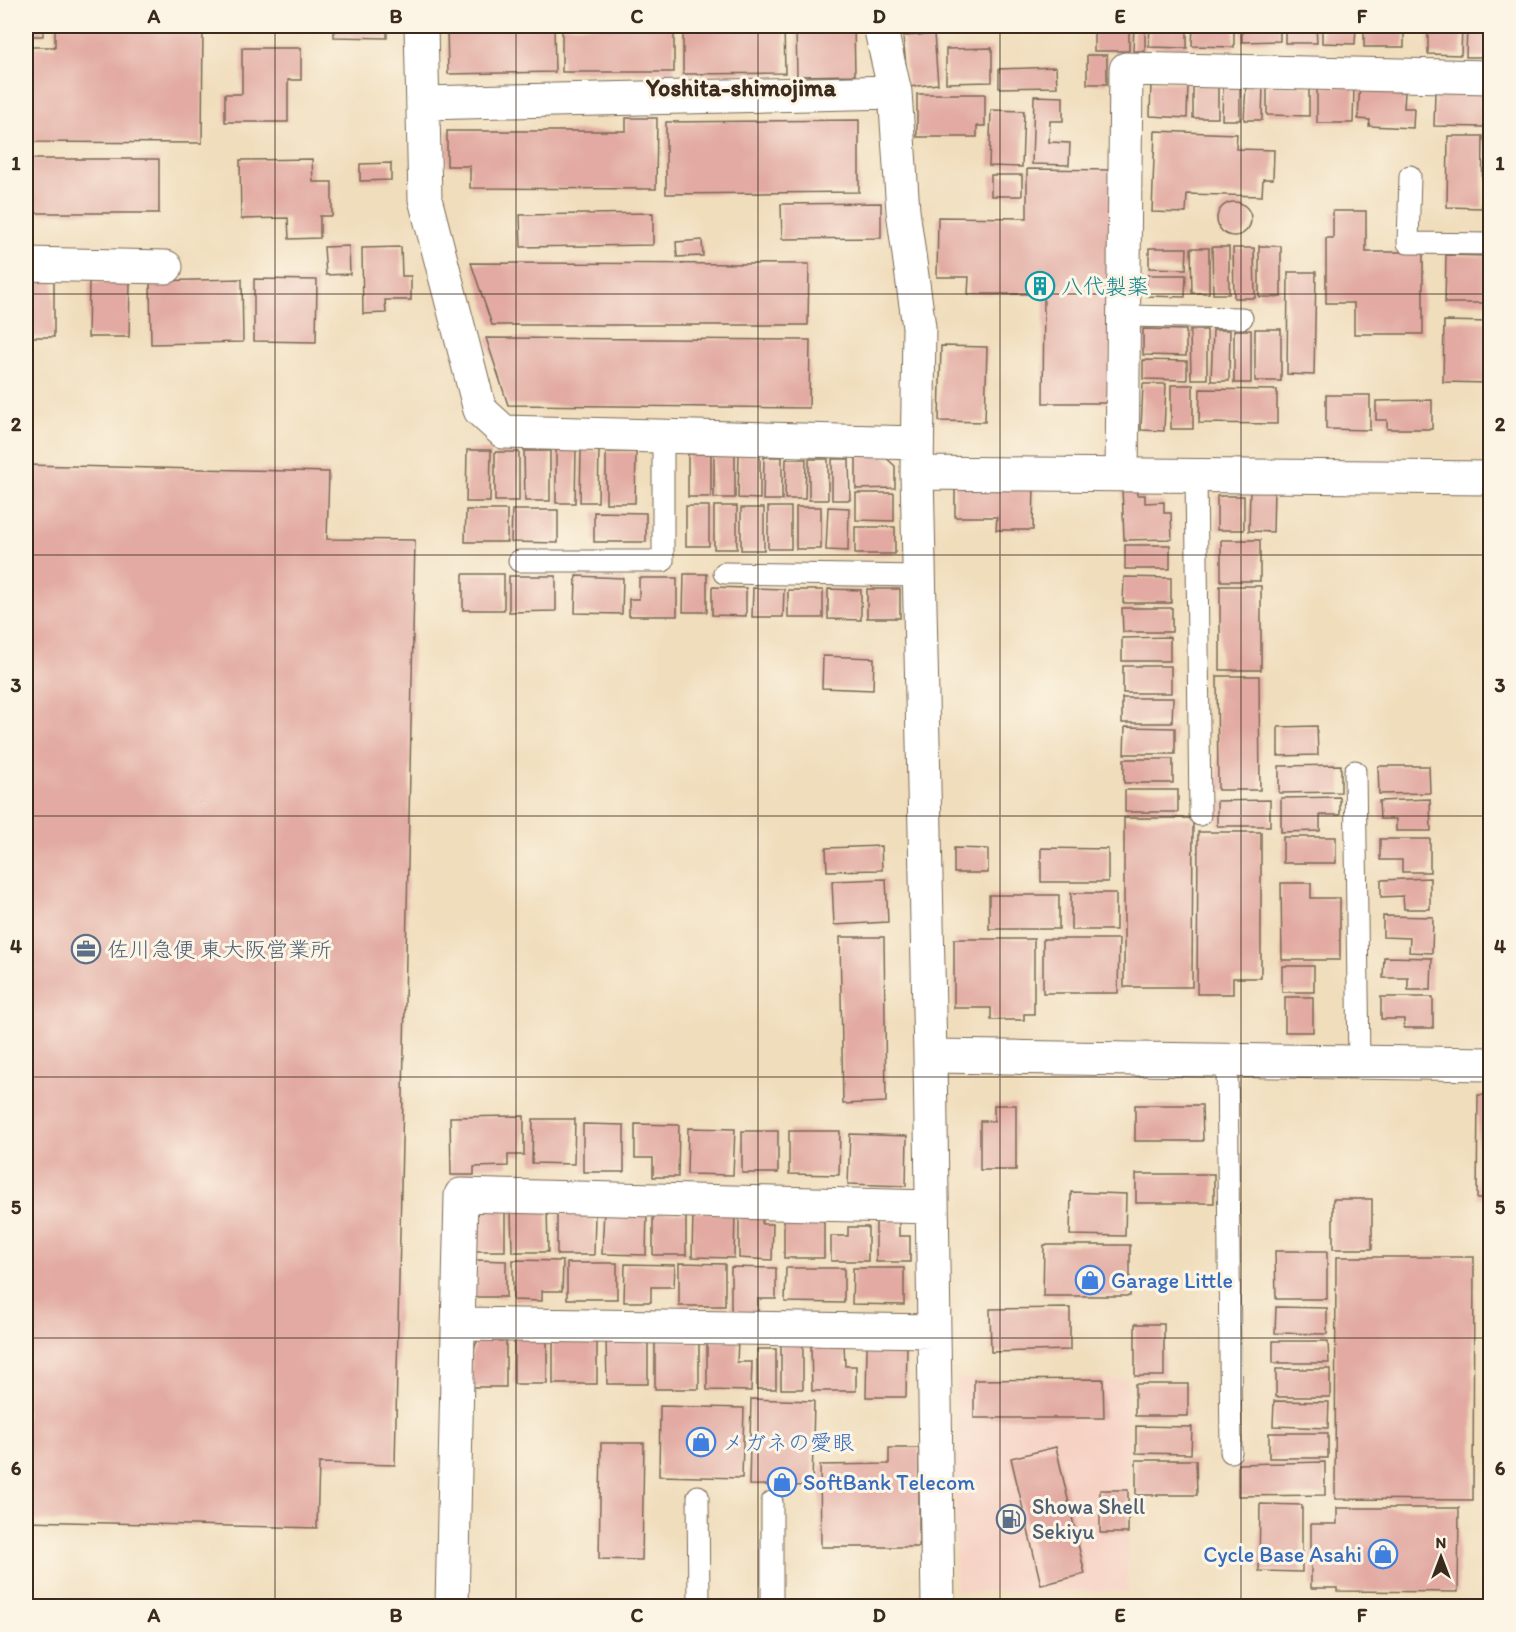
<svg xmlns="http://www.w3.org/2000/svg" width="1516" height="1632" font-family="Itim,'Klee One',sans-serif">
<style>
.built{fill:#f6d2c5}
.building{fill:#e2aaa2}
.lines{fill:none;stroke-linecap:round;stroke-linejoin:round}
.service-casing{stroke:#7a6955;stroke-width:23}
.minor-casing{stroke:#7a6955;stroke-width:35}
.service{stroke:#fff;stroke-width:21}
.minor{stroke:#fff;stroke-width:33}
.grid{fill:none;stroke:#3b2a1e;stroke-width:1.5;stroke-opacity:0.55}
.labels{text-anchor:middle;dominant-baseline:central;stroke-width:6;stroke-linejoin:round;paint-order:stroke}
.culture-label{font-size:22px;fill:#0d838f;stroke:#fcf5e5;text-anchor:start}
.service-label{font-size:22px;fill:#4e5e75;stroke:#fcf5e5;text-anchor:start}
.shop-label{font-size:22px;fill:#366cbe;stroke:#fcf5e5;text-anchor:start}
.neighbourhood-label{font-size:24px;font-weight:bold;fill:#3b2a1e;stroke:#fcf5e5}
.neatline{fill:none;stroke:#3b2a1e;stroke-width:2}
.grid-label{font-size:20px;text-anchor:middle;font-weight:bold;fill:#3b2a1e}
</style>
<rect width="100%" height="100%" fill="#fcf5e5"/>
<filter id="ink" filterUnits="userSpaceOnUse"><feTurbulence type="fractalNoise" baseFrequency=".0167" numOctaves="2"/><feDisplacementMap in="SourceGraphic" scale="12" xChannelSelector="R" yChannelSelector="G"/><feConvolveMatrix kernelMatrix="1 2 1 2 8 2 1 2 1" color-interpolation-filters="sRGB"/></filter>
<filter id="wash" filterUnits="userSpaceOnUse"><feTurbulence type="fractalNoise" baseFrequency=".008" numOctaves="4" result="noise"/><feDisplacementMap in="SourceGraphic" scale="24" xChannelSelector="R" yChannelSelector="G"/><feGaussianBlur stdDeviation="1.35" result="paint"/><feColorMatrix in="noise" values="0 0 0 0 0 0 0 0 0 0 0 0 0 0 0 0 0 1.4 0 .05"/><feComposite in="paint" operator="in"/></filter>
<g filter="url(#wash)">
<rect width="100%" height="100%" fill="#f0ddbc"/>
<path class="built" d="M956,1379H1128V1591H956Z"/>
<g id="blocks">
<path class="building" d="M26,26H43V36H26Z
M55,26H203L202,143L26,142V47H55Z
M334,26H387V38L334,37Z
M447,26H554L555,72L448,74Z
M562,26H674V72H562Z
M683,26H784L785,73L683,74Z
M796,26H854L855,75L797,76Z
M1094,26H1129V51H1094Z
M1134,26H1145V51H1133Z
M1150,26H1187V48L1149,47Z
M1193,26H1234V47L1192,46Z
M1242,26H1280V41L1242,42Z
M1285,26H1316L1317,43H1285Z
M1322,26H1356L1355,44L1322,43Z
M1364,26H1404V47H1364Z
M1428,26H1462L1461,55L1428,54Z
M1467,26H1490V57H1466Z
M934,34L938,84L908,87L903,36Z
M242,48H301V80H288V122H225V94H242Z
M992,48V82L946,83V49Z
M1087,55H1107V84H1087Z
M1056,67L1057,87L999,88V69Z
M1151,82L1188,83L1187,118L1150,116Z
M1360,82L1386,91L1405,92L1404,108H1414L1413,128L1369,126L1370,120L1358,119Z
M1193,84H1218V118H1193Z
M1223,84H1240V120H1222Z
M1246,84H1263L1262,120H1244Z
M1267,85L1309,86V116L1267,115Z
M1317,86H1354L1353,123H1317Z
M1435,90L1484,91V127L1434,126Z
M917,94H985V126H977V137H917Z
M1034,96L1063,97V121H1050L1049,142L1070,143L1069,165L1032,164Z
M991,110L1024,111L1022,167L989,166Z
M626,118H657L656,189L470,188V166H447V131H626Z
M859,120V192L666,194V122Z
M1155,131L1237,134L1236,149L1274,150L1273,179H1263L1262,196L1187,194L1186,213L1152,212Z
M1448,136H1483L1482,208L1447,207Z
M26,159H159V213H26Z
M312,159L313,182H332V216H320V238L289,239L288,218L241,219L240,160Z
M391,163V180L360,181V164Z
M1027,169L1113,170L1110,403H1043L1044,294H968L969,277H937L938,217L1027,218Z
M991,175H1022V196H991Z
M1217 219a17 17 0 1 1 34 0a17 17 0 1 1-34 0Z
M881,203V238L782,239L781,204Z
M1333,211H1366V252H1423V334H1354V303H1326V238H1333Z
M653,213V245L521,247L520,215Z
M702,240L703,256L677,257L676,242Z
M349,246L350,274L326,275L324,247Z
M1259,246H1281V297H1259Z
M401,247L402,276H411V300H385L386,313L363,314L362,248Z
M1212,247H1229V294H1213Z
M1149,248H1187L1186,269L1149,268Z
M1191,248H1209V293H1192Z
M1233,248H1254L1255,298H1234Z
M1446,255L1490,256L1489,303H1445Z
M471,263L809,264L808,325H492Z
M1288,272H1316L1314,375L1287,374Z
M1147,275H1186L1185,297L1146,296Z
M54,279V337H26V280Z
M242,279L243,342L151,344L150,281Z
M254,279L317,280L316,342L254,341Z
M89,282H130L129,337H88Z
M1444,321L1490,322V383L1443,382Z
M1143,329L1186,330V356L1143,355Z
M1255,329H1281V381H1255Z
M1190,330H1207V379H1191Z
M1213,330H1230L1229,381H1211Z
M1234,330H1251V383H1234Z
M486,338L810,340L809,408L508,405Z
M941,346L987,347L985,422L939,421Z
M1143,360L1187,361V380L1143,379Z
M1143,384H1166L1164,431L1141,430Z
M1171,385H1193V429H1171Z
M1200,389L1277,390V424L1199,423Z
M1326,395H1370V430L1326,429Z
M1432,400V429H1387V420H1376V401Z
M467,450H491L490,502H466Z
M556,450H576L575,503H556Z
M581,450L599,451L598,502H580Z
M524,451H550V501H525Z
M495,452H519V501H495Z
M606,452H636L635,503H606Z
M688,454H711V497H688Z
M714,454H735V498H714Z
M739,454H760V499L738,498Z
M856,454H882L895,466V488L856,489Z
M764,457H782V500H763Z
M786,459H806L805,499H785Z
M809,459H828V500H809Z
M832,459H849L850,500H832Z
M26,465L329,472L327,539L415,540L395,1465L319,1463L317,1528L26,1521Z
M955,483L1034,484L1033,530H996L997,517H955Z
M1122,486H1136L1137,495H1145V503L1164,502V513H1171L1172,539L1124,540Z
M1250,488L1274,489L1273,532L1249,531Z
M856,493H894V521L856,520Z
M1217,496H1244V530H1217Z
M686,506H709V546H686Z
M714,506H737V549H714Z
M768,507H791V549H768Z
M796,507H821V549H796Z
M828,507L849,508L848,551L826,550Z
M741,508H764V550H741Z
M466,510H507V542H465Z
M512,510H558V543L511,542Z
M594,512L646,513V542H594Z
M855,527H895V554H855Z
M1221,540H1260V581H1221Z
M1125,545H1170V569H1125Z
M463,574H504V610H463Z
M684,574H707V612H683Z
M509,576H556V611L509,612Z
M576,576L623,578L622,614L575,613Z
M1124,577L1171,578V603H1123Z
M639,578H677V616H629V599H639Z
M1220,586H1261V670H1220Z
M712,587L746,588V616L712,615Z
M753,588L784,589L783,617H752Z
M828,589L861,590V620L828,619Z
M867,589H900V618H867Z
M788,590H823V618H788Z
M1122,608H1172V632H1123Z
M1170,637V661H1122V638Z
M823,656L874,658L873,690L822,688Z
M1123,666H1171V693H1123Z
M1217,676H1259L1260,790H1218Z
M1122,698H1173L1172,723H1122Z
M1317,726L1318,755L1278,756V727Z
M1125,727L1175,728V754H1124Z
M1124,759H1173V783H1124Z
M1341,765V792L1279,793V766Z
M1378,766H1429L1430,793L1379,794Z
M1125,790H1178V812H1125Z
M1340,797V815H1320V831L1281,832V798Z
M1430,799L1431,831H1396V819H1380L1379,801Z
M1270,800V826H1217V801Z
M1124,818H1193L1192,987H1124Z
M1198,832H1261V978H1233V994H1197Z
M1283,837H1336V863H1283Z
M1380,839H1430V872H1402V860H1380Z
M881,846L882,870L827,871L826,848Z
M954,848L988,849V873H954Z
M1041,848L1108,849V882H1041Z
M1430,878V909H1404L1403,896L1381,897V880Z
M886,879L888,922L834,925L832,881Z
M1281,883H1311V898H1340V960H1282Z
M1071,893H1116V930H1071Z
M989,895H1059V929H989Z
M1383,916L1433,917L1432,953L1409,952L1410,938L1383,937Z
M840,937H884L886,1102L843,1104Z
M954,939H1034V1014H1024V1020H991V1008H954Z
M1043,939H1119L1118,993H1043Z
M1384,957L1432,958L1431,990H1408V978H1383Z
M1282,966H1314V992H1282Z
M1285,997H1313V1032H1285Z
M1381,997H1433V1028H1404V1019H1381Z
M1478,1095H1490V1199H1477Z
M994,1105H1016V1170H980V1121H994Z
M1135,1105H1202L1203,1141H1135Z
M524,1116V1155H508V1166L474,1167V1175H451L450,1117Z
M533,1119H575L574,1164L532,1163Z
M583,1124L624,1125V1172H583Z
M635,1124L679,1125L678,1177H653V1158H635Z
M688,1128L735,1129L733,1175L687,1174Z
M742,1131H778V1173H742Z
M789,1131H840L839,1175L789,1174Z
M850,1134L907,1136L906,1186L848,1184Z
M1136,1174H1214V1203H1136Z
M1071,1192L1126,1194L1125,1236L1070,1235Z
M1333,1199H1372V1249H1333Z
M511,1207H547L548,1252H512Z
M475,1209H505V1251H475Z
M604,1209L647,1211L646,1255L602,1254Z
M653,1212L686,1213V1255H653Z
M693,1212H735L734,1258L692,1257Z
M557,1214H595L594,1255H557Z
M739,1216L762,1217V1224H773L772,1260L739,1258Z
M784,1218H824V1258H784Z
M876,1221H899V1236H910V1262H876Z
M848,1227H868V1261H831V1236H848Z
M1044,1245H1130V1296H1043Z
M1275,1251H1327V1299H1276Z
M1336,1257H1474L1473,1500L1335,1499Z
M475,1260L506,1261V1297H475Z
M513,1260L563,1261L562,1291H542V1301L513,1300Z
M567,1263H617V1299H567Z
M679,1263L725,1264V1306H679Z
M625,1264L675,1265L674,1287H651V1302H624Z
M731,1267L776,1268V1299H758V1313H731Z
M786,1268H844V1303L785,1302Z
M853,1268H904V1305L852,1304Z
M1276,1307L1327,1308V1334L1275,1333Z
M1070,1308V1350L991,1352L990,1309Z
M1135,1324H1164V1376H1135Z
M480,1335L506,1336V1387H471L472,1353Z
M514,1336H547V1384H514Z
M553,1336H597V1384H553Z
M648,1338V1384H607L606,1339Z
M655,1341H699V1389H655Z
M707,1341H738L737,1362H752L751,1391L707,1390Z
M1273,1341H1328L1329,1363H1273Z
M844,1344L845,1366H856V1391H812L811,1345Z
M781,1345H803V1389H781Z
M867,1346H907L906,1397H866Z
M757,1349H776V1389H757Z
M1276,1369H1330V1397H1276Z
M1103,1379L1104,1418H974V1380Z
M1135,1384H1188V1416H1135Z
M751,1399L814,1401L812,1486L749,1485Z
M1274,1401L1329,1402L1328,1428L1273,1426Z
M660,1406L744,1408L742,1478L659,1476Z
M1136,1426L1192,1427L1191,1454L1136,1453Z
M1269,1433H1328V1458H1269Z
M601,1443H644L642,1560L599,1559Z
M1056,1447L1085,1574L1041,1585L1011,1458Z
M889,1448H919V1547H821L820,1465L889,1464Z
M1136,1460H1196L1197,1495H1136Z
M1325,1462V1495L1238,1496V1464Z
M1100,1490H1128V1533H1100Z
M1260,1504L1302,1505V1572L1259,1571Z
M1337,1508H1459L1458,1592L1337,1591V1588H1311V1524H1337Z"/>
</g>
</g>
<g filter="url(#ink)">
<use href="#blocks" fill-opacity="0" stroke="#7a6955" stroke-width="1.5"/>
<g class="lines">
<g class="service-casing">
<path id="service" d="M1410,176L1408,243L1490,244
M1124,316L1242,318
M1196,475L1200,815
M519,561H663V436
M724,573L920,576
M1355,771L1359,1062
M1227,1060L1231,1452
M698,1496L699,1606
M772,1502V1606"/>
</g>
<g class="minor-casing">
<path id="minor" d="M421,26L425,199L480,410L504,432L917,443
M880,26L895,92L903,211L919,327L917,473L930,1056L938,1606
M423,103L895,92
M26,264L166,267
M917,473L1490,478
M1122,474L1126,69L1490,77
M930,1056L1490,1064
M458,1324L934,1331
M452,1606L461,1195L932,1207"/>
</g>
<use href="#service" class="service"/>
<use href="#minor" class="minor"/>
</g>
</g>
<path class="grid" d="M275,26V1606M516,26V1606M758,26V1606M1000,26V1606M1241,26V1606M26,294H1490M26,555H1490M26,816H1490M26,1077H1490M26,1338H1490"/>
<defs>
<g id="building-ring" transform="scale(1.5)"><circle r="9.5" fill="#fcf5e5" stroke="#0f9aa8" stroke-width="1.5"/><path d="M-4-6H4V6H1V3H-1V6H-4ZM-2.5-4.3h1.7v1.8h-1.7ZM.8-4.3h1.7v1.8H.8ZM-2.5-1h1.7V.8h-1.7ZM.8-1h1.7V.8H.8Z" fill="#0f9aa8"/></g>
<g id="office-ring" transform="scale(1.5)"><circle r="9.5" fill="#fcf5e5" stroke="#5c6f8a" stroke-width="1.5"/><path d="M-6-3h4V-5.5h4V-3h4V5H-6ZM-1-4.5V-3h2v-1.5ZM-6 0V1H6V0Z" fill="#5c6f8a"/></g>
<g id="shop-ring" transform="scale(1.5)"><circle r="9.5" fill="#fcf5e5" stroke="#3f7fe0" stroke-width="1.5"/><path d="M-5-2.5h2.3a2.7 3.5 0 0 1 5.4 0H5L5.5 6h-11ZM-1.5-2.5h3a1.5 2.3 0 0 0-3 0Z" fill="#3f7fe0"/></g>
<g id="fuel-ring" transform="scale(1.5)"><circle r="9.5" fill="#fcf5e5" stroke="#5c6f8a" stroke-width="1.5"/><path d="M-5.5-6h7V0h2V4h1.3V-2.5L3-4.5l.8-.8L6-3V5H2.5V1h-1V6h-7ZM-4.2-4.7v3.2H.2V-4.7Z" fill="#5c6f8a"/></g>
</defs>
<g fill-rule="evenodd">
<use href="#building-ring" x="1040" y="286"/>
<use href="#office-ring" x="86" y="949"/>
<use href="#shop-ring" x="1090" y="1280"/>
<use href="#shop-ring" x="701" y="1442"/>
<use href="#shop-ring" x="782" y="1482"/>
<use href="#fuel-ring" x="1011" y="1519"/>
<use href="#shop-ring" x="1383" y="1554"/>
</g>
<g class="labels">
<g class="culture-label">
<text x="1061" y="286">八代製薬</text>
</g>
<g class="service-label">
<text x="107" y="949">佐川急便 東大阪営業所</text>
<text x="1032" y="1506">Showa Shell<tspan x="1032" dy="25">Sekiyu</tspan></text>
</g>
<g class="shop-label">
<text x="1111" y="1280">Garage Little</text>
<text x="722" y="1442">メガネの愛眼</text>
<text x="803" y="1482">SoftBank Telecom</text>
<text x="1362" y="1554" text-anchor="end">Cycle Base Asahi</text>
</g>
<g class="neighbourhood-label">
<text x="741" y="87">Yoshita-shimojima</text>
</g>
</g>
<rect width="1516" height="1632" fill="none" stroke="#fcf5e5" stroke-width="66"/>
<g transform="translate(1441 1557)" stroke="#fcf5e5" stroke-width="4.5" paint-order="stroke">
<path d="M0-4.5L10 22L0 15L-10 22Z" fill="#3b2a1e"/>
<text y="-9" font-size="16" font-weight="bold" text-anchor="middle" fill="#3b2a1e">N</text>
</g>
<rect x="33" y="33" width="1450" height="1566" class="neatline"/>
<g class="grid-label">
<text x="154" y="23">A</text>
<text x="396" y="23">B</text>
<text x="637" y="23">C</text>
<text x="879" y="23">D</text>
<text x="1120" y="23">E</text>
<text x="1362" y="23">F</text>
<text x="16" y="170">1</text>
<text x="1500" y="170">1</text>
<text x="16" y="431">2</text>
<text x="1500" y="431">2</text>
<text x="16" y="692">3</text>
<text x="1500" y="692">3</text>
<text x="16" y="953">4</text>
<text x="1500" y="953">4</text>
<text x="16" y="1214">5</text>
<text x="1500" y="1214">5</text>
<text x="16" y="1475">6</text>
<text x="1500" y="1475">6</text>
<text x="154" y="1622">A</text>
<text x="396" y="1622">B</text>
<text x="637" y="1622">C</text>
<text x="879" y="1622">D</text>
<text x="1120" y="1622">E</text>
<text x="1362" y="1622">F</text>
</g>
</svg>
